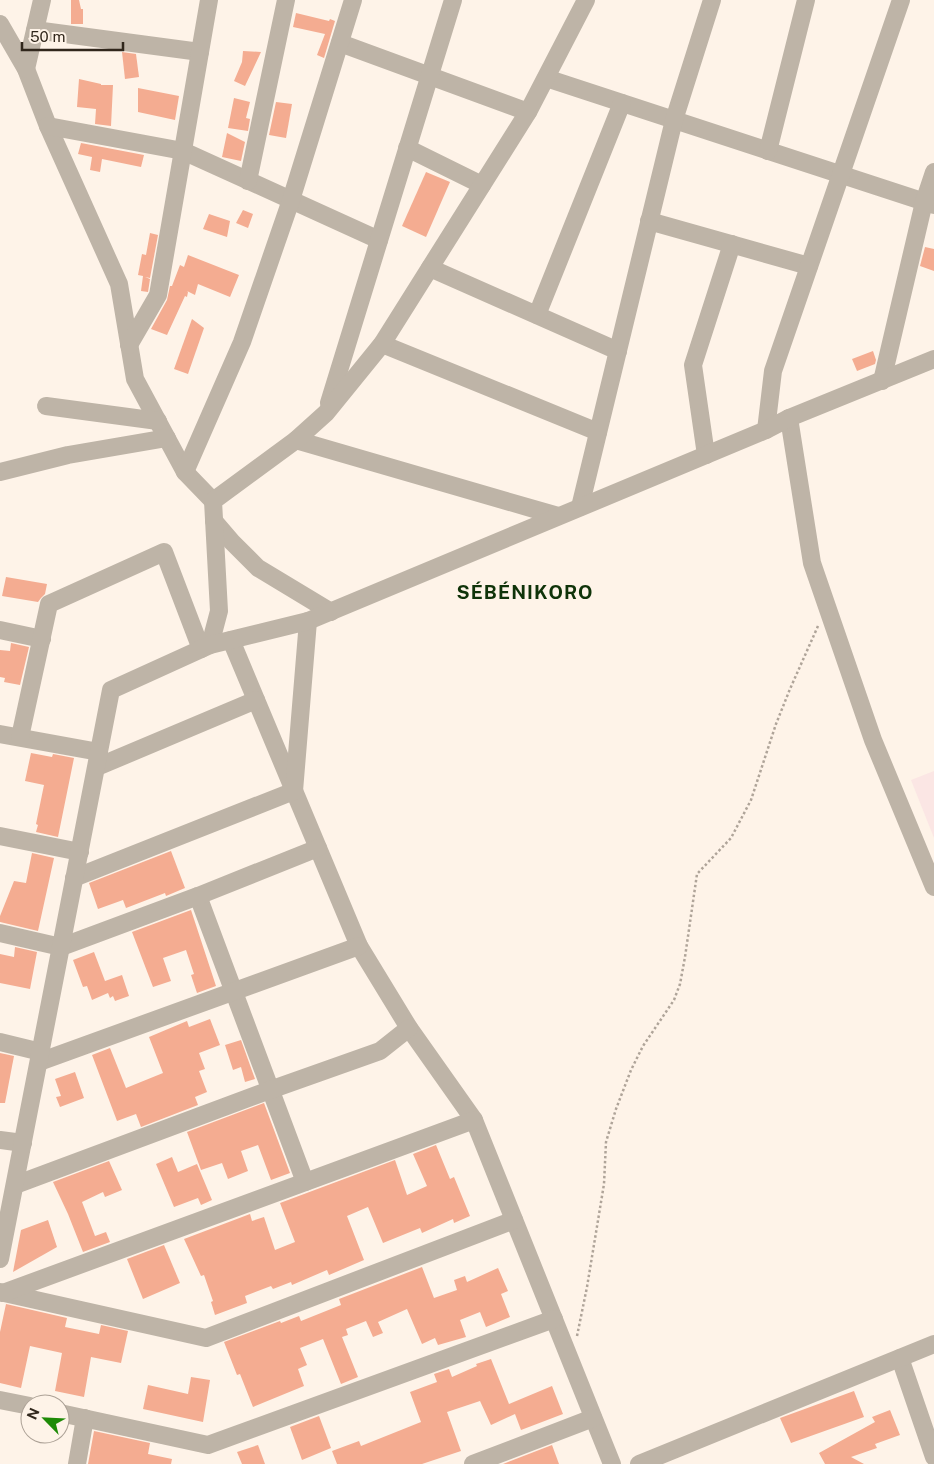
<svg xmlns="http://www.w3.org/2000/svg" width="934" height="1464" font-family="'Public Sans',sans-serif">
  <style>
    .medical { fill: #fbe6e4 }
    .building { fill: #f4ac91 }
    .lines { fill: none; stroke-linecap: round; stroke-linejoin: round }
    .path { stroke: #afa499; stroke-width: 2.5; stroke-dasharray: 2.5 2.5; stroke-linecap: butt }
    .minor { stroke: #beb4a7; stroke-width: 18 }
    .labels { text-anchor: middle; stroke-width: 4.5; stroke-linejoin: round; paint-order: stroke }
    .district-label { font-size: 19px; font-weight: bold; letter-spacing: 1px; fill: #0f3309; stroke: #fef3e8 }
  </style>
  <rect width="100%" height="100%" fill="#fef3e8"/>
  <path class="medical" d="M934,771V838L911,780Z"/>
  <g class="building">
    <path d="M71,0H79L81,9H83V24H71Z"/>
    <path d="M296,13L329,21L330,19L335,21L324,58L317,55L325,34L293,27Z"/>
    <path d="M243,51L261,52L245,86L234,81L242,62Z"/>
    <path d="M122,52L136,54L139,77L125,79Z"/>
    <path d="M79,79L101,84V85H113L111,126L95,124L96,109L77,107Z"/>
    <path d="M138,88L179,96L175,120L138,112Z"/>
    <path d="M234,98L250,102L246,118L250,119L248,131L228,128Z"/>
    <path d="M276,102L292,104L286,138L269,135Z"/>
    <path d="M227,133L245,142L241,161L222,157Z"/>
    <path d="M81,143L144,155L141,167L102,159L100,172L90,170L92,157L78,154Z"/>
    <path d="M426,172L450,182L426,237L402,226Z"/>
    <path d="M243,210L253,214L248,228L236,223Z"/>
    <path d="M209,214L230,221L227,237L203,229Z"/>
    <path d="M150,233L158,235L150,278L145,277L150,279L148,292L141,291L143,276L138,275L142,254L146,255Z"/>
    <path d="M925,247L934,249V271L920,266Z"/>
    <path d="M188,255L239,275L230,297L198,284L195,295L187,291L188,292L187,297L185,296L167,335L151,329L167,300L170,286H172L180,265L184,267Z"/>
    <path d="M192,319L204,328L188,374L174,369Z"/>
    <path d="M873,351L876,360L875,364L857,371L852,359Z"/>
    <path d="M6,577L47,584L45,594L41,598L38,602L2,596Z"/>
    <path d="M11,643L29,647L20,685L4,682L5,678L0,677V650L10,651Z"/>
    <path d="M31,753L52,757L53,754L74,758L58,837L36,832L38,825L36,824L44,785L25,781Z"/>
    <path d="M171,851L185,888L166,896L165,893L126,908L123,900L98,909L89,883Z"/>
    <path d="M32,853L54,858L38,931L0,922V916L14,881L26,883Z"/>
    <path d="M191,910L216,986L197,993L191,975L194,974L186,950L163,958L171,981L153,987L132,932Z"/>
    <path d="M15,947L37,952L30,989L0,983V954L14,957Z"/>
    <path d="M94,952L105,981L122,975L129,996L115,1001L113,996L110,998L108,993L92,1000L87,986L83,987L73,960Z"/>
    <path d="M210,1019L220,1045L199,1053L205,1069L199,1071L207,1092L195,1097L198,1105L141,1127L136,1114L117,1121L92,1055L110,1048L126,1088L163,1073L149,1037L187,1021L189,1027Z"/>
    <path d="M241,1040L255,1079L245,1082L241,1067L233,1070L225,1045Z"/>
    <path d="M0,1053L14,1056L5,1103H0Z"/>
    <path d="M75,1072L84,1098L60,1107L56,1097L61,1096L55,1079Z"/>
    <path d="M264,1103L290,1173L271,1180L258,1145L241,1151L248,1171L228,1179L222,1163L201,1170L187,1132Z"/>
    <path d="M436,1145L450,1179L454,1177L470,1216L454,1223L453,1219L422,1233L420,1228L383,1243L368,1207L347,1216L364,1260L329,1275L327,1270L292,1285L291,1282L273,1289L271,1286L245,1296L247,1303L215,1315L211,1302L213,1301L204,1275L201,1276L184,1239L250,1214L252,1221L264,1217L275,1250L295,1242L280,1203L395,1160L407,1195L427,1186L413,1154Z"/>
    <path d="M172,1157L178,1172L197,1164L212,1200L201,1205L198,1198L174,1207L156,1164Z"/>
    <path d="M109,1161L122,1190L105,1197L103,1192L82,1202L95,1236L106,1232L110,1242L83,1252L68,1214L53,1182Z"/>
    <path d="M48,1220L57,1247L13,1272L21,1230Z"/>
    <path d="M164,1245L180,1283L143,1299L127,1259Z"/>
    <path d="M422,1267L434,1298L457,1290L454,1280L465,1276L467,1282L498,1268L508,1291L501,1294L510,1317L486,1327L480,1312L460,1320L466,1337L438,1345L435,1338L422,1344L407,1309L378,1322L383,1333L373,1337L366,1321L346,1329L348,1335L342,1337L358,1377L341,1384L323,1339L300,1348L307,1365L298,1369L304,1386L253,1407L240,1374L237,1375L224,1342L280,1321L281,1323L299,1316L301,1321L341,1305L339,1299Z"/>
    <path d="M6,1304L67,1318L65,1327L99,1334L101,1325L128,1331L121,1363L91,1357L84,1397L55,1391L62,1353L30,1346L21,1388L0,1383V1332Z"/>
    <path d="M491,1359L509,1404L552,1386L563,1414L521,1430L515,1414L491,1425L480,1401L447,1412L461,1451L422,1464H337L332,1451L359,1441L361,1446L421,1422L410,1392L437,1382L434,1374L449,1369L452,1377L477,1366L476,1364Z"/>
    <path d="M191,1377L210,1380L203,1422L143,1409L148,1385L188,1394Z"/>
    <path d="M854,1391L864,1417L791,1443L780,1418Z"/>
    <path d="M890,1410L900,1435L875,1444L877,1448L851,1457L864,1464H825L819,1453L875,1422L872,1417Z"/>
    <path d="M319,1416L331,1448L302,1460L290,1427Z"/>
    <path d="M94,1431L150,1443L148,1454L172,1459L171,1464H88Z"/>
    <path d="M258,1445L265,1464H242L237,1452Z"/>
    <path d="M552,1445L559,1464H503Z"/>
  </g>
  <g class="lines">
    <path class="path" d="M577,1336L587,1287L604,1184L606,1142L616,1109L631,1070L643,1046L674,1000L680,984L685,957L697,874L731,838L751,800L776,724L790,689L818,626"/>
    <g class="minor">
      <path d="M0,24L26,69L48,126L119,284L135,379L185,472L213,501"/>
      <path d="M35,30L200,52"/>
      <path d="M340,43L528,112"/>
      <path d="M26,69L42,0"/>
      <path d="M546,78L934,205"/>
      <path d="M48,126L183,151L379,240"/>
      <path d="M407,148L482,185"/>
      <path d="M768,151L806,0"/>
      <path d="M248,181L286,0"/>
      <path d="M649,221L809,266"/>
      <path d="M430,268L618,351"/>
      <path d="M537,315L622,103"/>
      <path d="M382,344L598,432"/>
      <path d="M129,345L158,295L209,0"/>
      <path d="M882,381L924,202L934,172"/>
      <path d="M329,403L453,0"/>
      <path d="M46,406L158,421"/>
      <path d="M789,418L812,563L873,740L934,887"/>
      <path d="M766,430L773,371L901,0"/>
      <path d="M296,440L558,516"/>
      <path d="M706,455L693,365L732,244"/>
      <path d="M0,472L68,455L167,438"/>
      <path d="M185,472L242,342L291,200L353,0"/>
      <path d="M580,507L674,120L712,0"/>
      <path d="M214,521L232,542L258,568L331,612"/>
      <path d="M0,630L42,639"/>
      <path d="M231,640L359,946L409,1028L474,1120L612,1464"/>
      <path d="M210,645L219,611L213,501L296,440L326,413L382,344L528,112L586,0"/>
      <path d="M0,734L99,752"/>
      <path d="M20,737L49,604L164,552L201,649"/>
      <path d="M97,767L256,700"/>
      <path d="M0,836L80,852"/>
      <path d="M74,878L294,791L308,621"/>
      <path d="M198,896L305,1182"/>
      <path d="M0,933L61,947L198,896L318,848"/>
      <path d="M0,1042L41,1052"/>
      <path d="M39,1062L359,946"/>
      <path d="M0,1140L23,1143"/>
      <path d="M15,1185L270,1090L380,1051L409,1028"/>
      <path d="M0,1259L111,690L210,645L308,621L766,430L789,418L934,359"/>
      <path d="M0,1292L206,1338L514,1220"/>
      <path d="M3,1293L474,1120"/>
      <path d="M900,1358L934,1457"/>
      <path d="M0,1400L30,1406"/>
      <path d="M60,1413L208,1445L554,1319"/>
      <path d="M77,1464L85,1418"/>
      <path d="M473,1464L593,1418"/>
      <path d="M639,1464L934,1344"/>
    </g>
  </g>
  <g class="labels">
    <g class="district-label">
      <text x="525" y="599">SÉBÉNIKORO</text>
    </g>
  </g>
  <g transform="translate(45 1419) rotate(294)"><circle r="24" fill="#fef3e8" stroke="#aca196"/>
  <path d="M0-4L9 19L0 12L-9 19Z" fill="#1e8a06"/>
  <text y="-8" font-size="14" font-weight="bold" text-anchor="middle" fill="#31271c">N</text>
  </g>
  <path d="M22 42v8h101v-8" fill="none" stroke="#31271c" stroke-width="2.5"/>
  <text x="30" y="42" font-size="15" fill="#31271c" stroke="#fef3e8" stroke-width="4" paint-order="stroke">50 m</text>
</svg>
